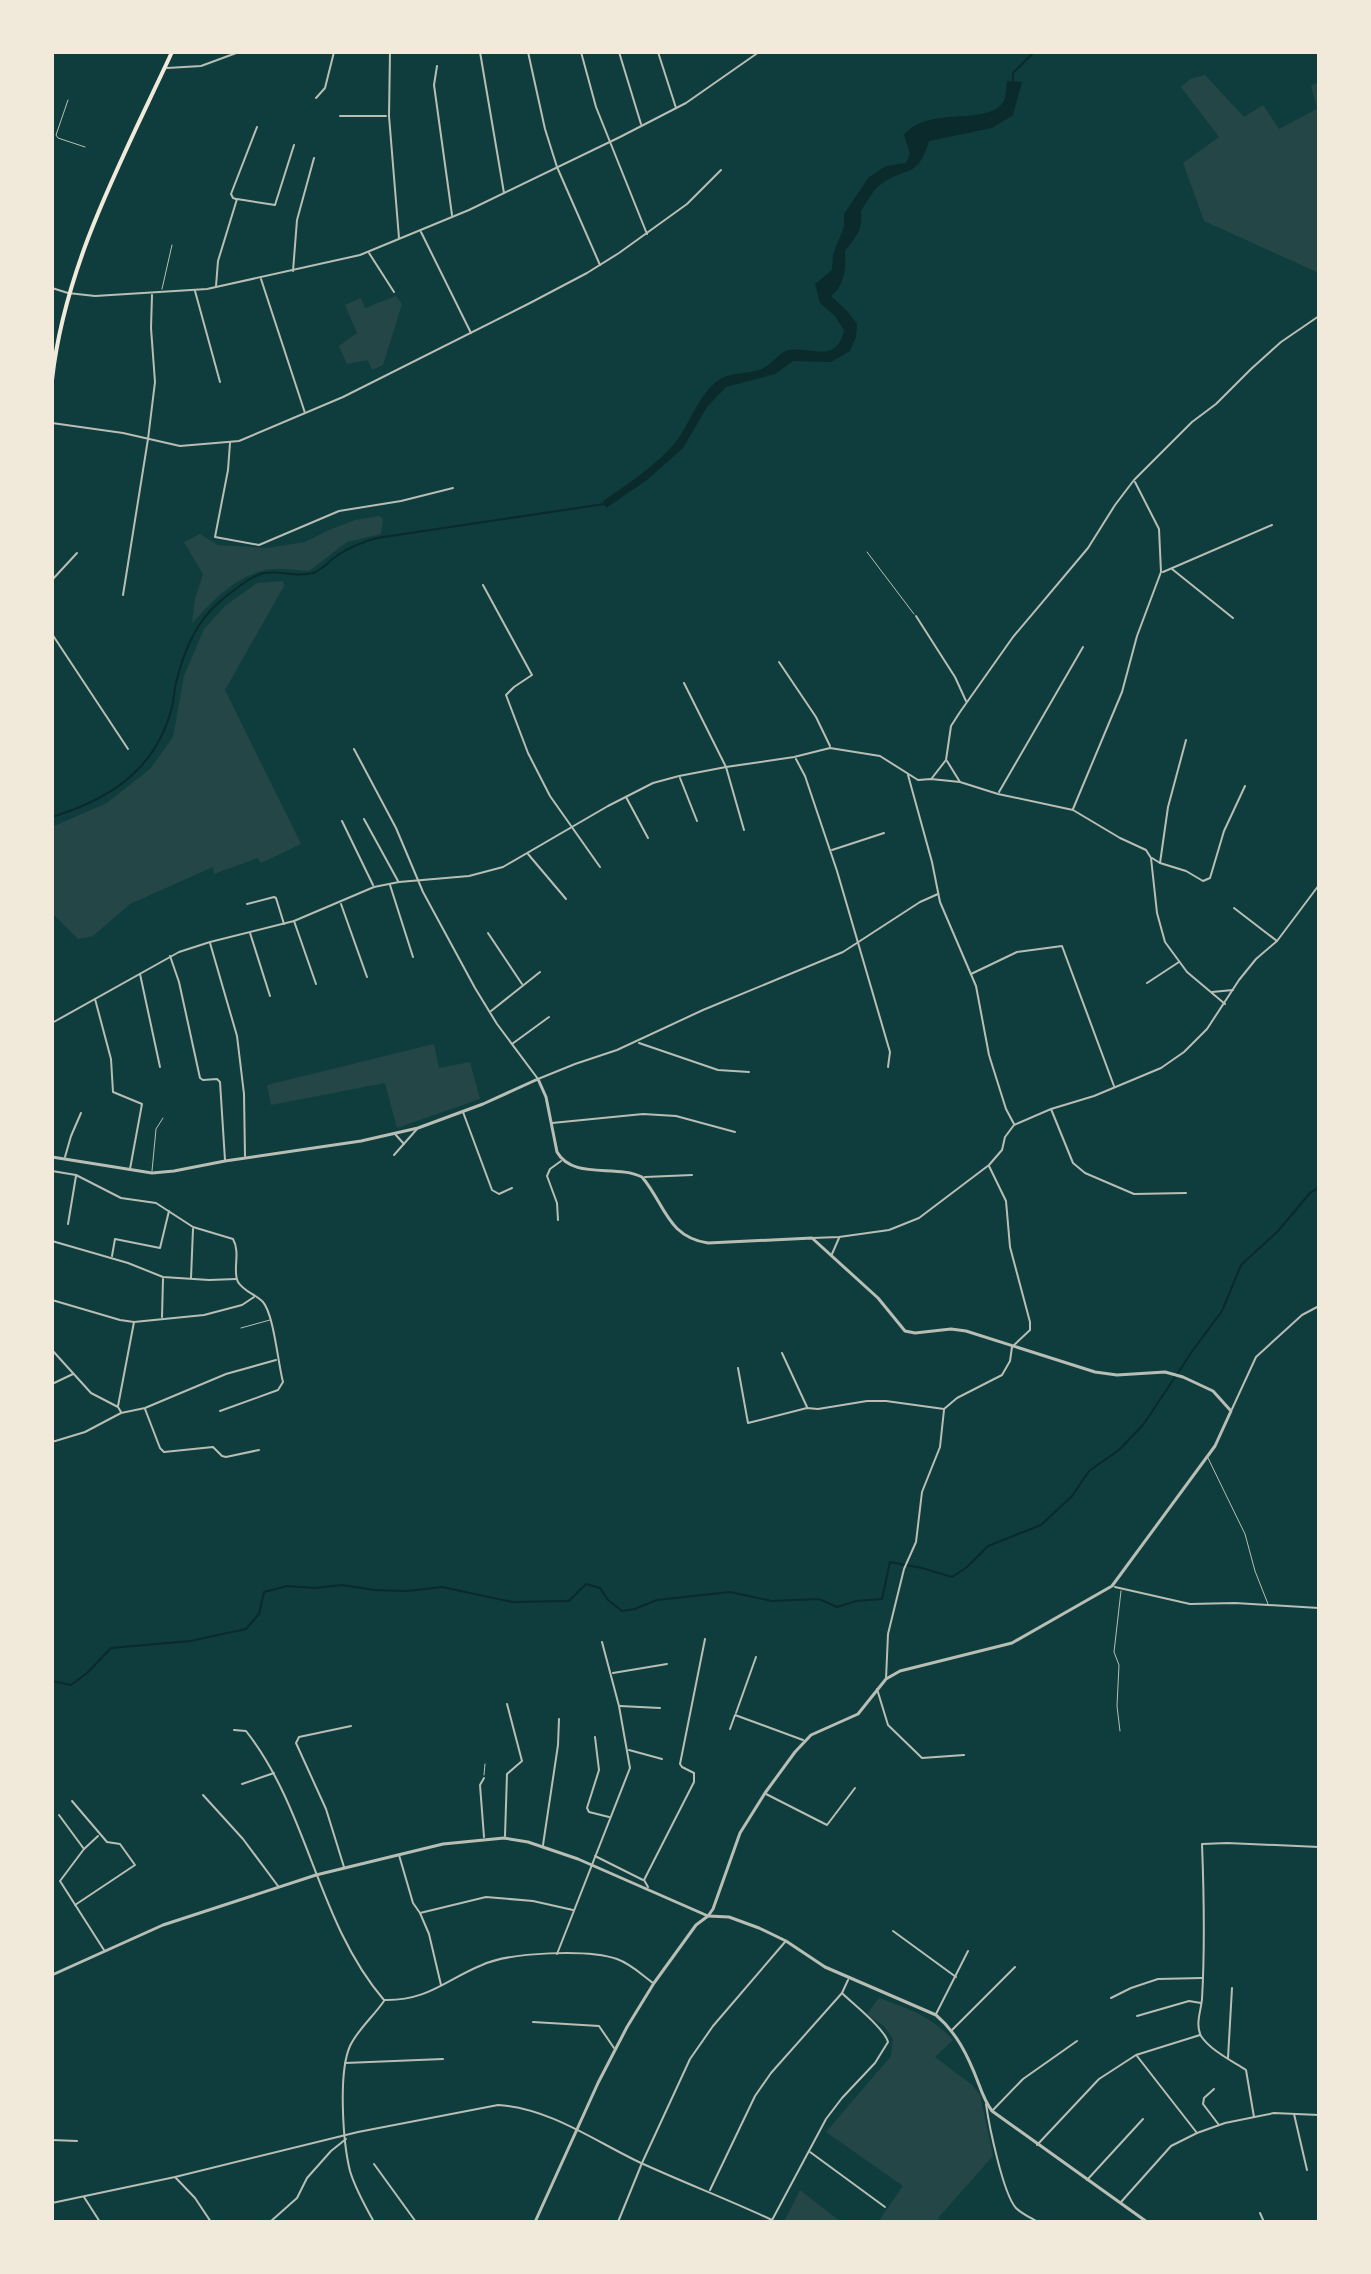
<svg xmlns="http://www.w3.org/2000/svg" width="1371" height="2274" font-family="'Roboto Condensed',sans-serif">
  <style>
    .green { fill: #244646 }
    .water { fill: #0a2a2b }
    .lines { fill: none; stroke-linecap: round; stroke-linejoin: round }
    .stream { stroke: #0a2a2b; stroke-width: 2 }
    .service { stroke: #b8beb3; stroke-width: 1 }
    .minor { stroke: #b8beb3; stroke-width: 2 }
    .tertiary { stroke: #b8beb3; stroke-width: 3 }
    .primary { stroke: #f1e9da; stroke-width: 4 }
  </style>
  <rect width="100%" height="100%" fill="#0f3d3e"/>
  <g class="green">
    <path d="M1205,75L1244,117L1263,105L1279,129L1317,109L1311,86L1319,82V273L1204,221L1183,163L1219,137L1181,87L1190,79Z"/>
    <path d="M396,296L402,304L383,365L372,370L368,360L347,364L339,346L357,333L345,305L361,298L365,308Z"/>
    <path d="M379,516L383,519L381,534L347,542L309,571C292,570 274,566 258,572C230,581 211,603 192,623L195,599L203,574L184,542L200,534L218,545L267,548L305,542L329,530L355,520Z"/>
    <path d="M283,581L284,586L225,690L301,844L261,863L258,858L214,874L213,867L130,904L93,936L78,939L52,913V827L107,803L150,769L173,737L184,676L204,629L225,606L257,583Z"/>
    <path d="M434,1044L439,1068L470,1062L480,1099L397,1128L385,1083L271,1105L267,1085Z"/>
    <path d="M879,1998C909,2009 931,2016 953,2040L935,2057L972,2085L980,2095L993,2156L938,2218L941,2222H878L903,2186L826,2132L891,2056L893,2039L884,2026L867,2014Z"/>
    <path d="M800,2190L841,2222H784Z"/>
  </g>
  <path class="water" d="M1007,81L1022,82L1013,115L992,128L929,141C917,180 907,165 880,185C872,191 867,202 861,211C863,230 856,237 845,251C846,268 845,285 831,296L848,312L857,324L856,337L850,351L831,362L793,361L775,374L726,387L707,407L683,448L647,480L606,508L603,501C628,484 655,466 675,443C690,425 699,391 722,378C734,372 751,374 764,368C773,363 779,352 789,350C813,347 837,364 844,330L835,316L820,303L815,284L832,270L833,254L844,227V214L869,177L886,166L906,163L910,153L904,135C927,105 989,127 1004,101C1006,96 1006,87 1007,81Z"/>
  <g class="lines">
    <g class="stream">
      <path d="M1013,81V73L1034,52"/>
      <path d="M52,817C110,799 156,770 172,707C174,699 174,691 176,683C182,658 192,631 210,611C220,600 250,576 264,573C280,570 297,578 313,573C322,570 330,560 338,555C351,546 362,542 377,538L604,504"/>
      <path d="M52,1681L71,1685L87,1673L111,1648L190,1641L246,1629L259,1614L264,1592L287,1586L315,1588L342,1585L374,1590L408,1591L442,1587L512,1602L569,1601L586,1584L600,1588L608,1600L622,1611L635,1609L657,1600L730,1592L772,1601L819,1599L837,1607L856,1601L882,1599L890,1562L922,1568L952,1577L967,1567L988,1546L1041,1525L1072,1496L1089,1471L1119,1450L1143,1425L1193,1350L1222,1311L1241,1265L1278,1231L1310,1193L1319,1187"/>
    </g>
    <g class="service">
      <path d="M68,100L56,135L58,138L85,147"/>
      <path d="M162,289L172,245"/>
      <path d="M867,552L914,614"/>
      <path d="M152,1171L156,1129L163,1118"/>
      <path d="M241,1328L270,1320"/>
      <path d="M1208,1458L1245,1534L1255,1571L1268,1604"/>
      <path d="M1120,1731L1117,1706L1119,1665L1114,1652L1121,1591"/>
      <path d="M484,1775L485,1764"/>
    </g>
    <g class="minor">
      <path d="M390,52L389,116L399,238"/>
      <path d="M480,52L504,193"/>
      <path d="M528,52L545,129L557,167L600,265"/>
      <path d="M581,52L596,107L647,234"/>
      <path d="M619,52L641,124"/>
      <path d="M658,52L676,108"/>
      <path d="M437,66L434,85L452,215"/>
      <path d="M167,68L201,66L239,52"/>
      <path d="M316,98L325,88L334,52"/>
      <path d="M340,116H386"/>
      <path d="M236,199L233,198L231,194L257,127"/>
      <path d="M421,232L471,333"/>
      <path d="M369,253L394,292"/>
      <path d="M293,271L297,220L314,158"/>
      <path d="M261,279L305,413"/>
      <path d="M216,286L218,261L237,199L275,205L294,145"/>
      <path d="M52,288L68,293L95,296L207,289L360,255L469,210L620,137L686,103L759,52"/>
      <path d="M195,291L220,382"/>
      <path d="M52,423L123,433L180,446L239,441L343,397L530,303L587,273L619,253L687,204L721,170"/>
      <path d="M230,443L228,470L215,537L259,545L339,511L401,501L453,488"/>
      <path d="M1172,569L1233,618"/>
      <path d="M1163,572L1272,525"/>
      <path d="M52,580L77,553"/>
      <path d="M483,585L532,675L514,687L506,695L528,753L550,796L600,867"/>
      <path d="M123,595L148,439L155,382L151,328L152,295"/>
      <path d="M916,616L955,677L966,701"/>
      <path d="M52,634L128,749"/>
      <path d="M779,662L816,717L830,746"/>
      <path d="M684,683L726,767L744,830"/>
      <path d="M354,749L396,828L423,892L475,988L497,1024L538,1079L575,1064L617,1050L703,1010L843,952L920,902L938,894"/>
      <path d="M796,759L805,776L837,871L890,1052L888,1067"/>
      <path d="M947,761L960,782"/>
      <path d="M908,775L932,862L940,902L976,986L989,1055L1006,1109L1014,1124"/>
      <path d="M680,778L697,821"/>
      <path d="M932,778L946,760L951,726L960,712L1013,637L1088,548L1115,505L1134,480L1192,422L1216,404L1251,369L1281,342L1319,316"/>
      <path d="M999,792L1083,647"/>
      <path d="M626,797L648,838"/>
      <path d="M1073,809L1122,692L1137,636L1161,572L1159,529L1135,482"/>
      <path d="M364,819L398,881"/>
      <path d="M342,821L373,885"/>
      <path d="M832,850L884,833"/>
      <path d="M528,854L566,899"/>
      <path d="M1152,858L1160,863L1168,807L1186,740"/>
      <path d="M1160,863L1186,871L1203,881L1210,878L1224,831L1245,786"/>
      <path d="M390,885L413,957"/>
      <path d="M247,904L274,897L276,898L284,924"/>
      <path d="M341,904L367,977"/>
      <path d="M1234,908L1277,941"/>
      <path d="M294,921L316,984"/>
      <path d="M250,933L270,996"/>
      <path d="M488,933L522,984"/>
      <path d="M210,943L237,1036L244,1094L245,1156"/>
      <path d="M170,956L179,982L200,1078L203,1080L217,1079L220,1082L225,1160"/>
      <path d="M140,974L160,1067"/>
      <path d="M971,974L1017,952L1062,946L1114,1086"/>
      <path d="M1147,983L1179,962"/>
      <path d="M1212,992L1233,990"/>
      <path d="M95,999L111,1059L113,1092L142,1104L130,1169"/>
      <path d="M491,1011L540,972"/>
      <path d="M52,1023L179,952L210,942L294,921L374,887L399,882L469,876L503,867L608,806L653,783L679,776L726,767L794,757L830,748L880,756L918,780L931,779L960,782L998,794L1073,810L1120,838L1146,850L1151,858L1157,913L1165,942L1187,972L1225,1004"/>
      <path d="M639,1043L718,1070L749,1072"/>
      <path d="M512,1044L549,1017"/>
      <path d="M1051,1109L1073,1163L1085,1173L1134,1194L1186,1193"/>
      <path d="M463,1112L492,1190L499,1194L512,1188"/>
      <path d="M552,1123L643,1114L676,1116L735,1132"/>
      <path d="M395,1134L404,1144"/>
      <path d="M394,1155L417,1129"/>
      <path d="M65,1157L71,1136L81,1113"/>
      <path d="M52,1171L76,1175L121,1198L156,1203L193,1227L233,1239C241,1253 232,1271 238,1282C244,1292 256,1294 263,1302C274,1315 278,1364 283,1382L278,1390L220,1411"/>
      <path d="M645,1177L692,1175"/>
      <path d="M558,1220L557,1203L547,1176L550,1169L561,1161"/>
      <path d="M68,1224L76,1176"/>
      <path d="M812,1238L839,1237L889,1230L919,1218L989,1165L1002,1150L1005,1137L1014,1125L1051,1109L1094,1096L1161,1068L1184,1052L1207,1029L1239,980L1256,959L1277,941L1319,885"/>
      <path d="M52,1241L128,1263L163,1277L209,1280L236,1279"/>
      <path d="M832,1254L839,1238"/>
      <path d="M112,1256L115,1239L160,1248L169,1211"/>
      <path d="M191,1278L193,1229"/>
      <path d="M52,1300L120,1320L134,1322L204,1315L242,1305L254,1297"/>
      <path d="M162,1317L163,1279"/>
      <path d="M52,1350L91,1393L118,1407L121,1412"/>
      <path d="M782,1353L807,1407"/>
      <path d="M738,1368L748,1423L807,1408L818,1409L867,1401H886L944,1409L957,1398L1002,1375L1010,1361L1012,1347L1030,1330V1322L1010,1247L1006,1201L989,1166"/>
      <path d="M52,1384L73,1374"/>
      <path d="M118,1406L134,1322"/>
      <path d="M145,1409L160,1448L164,1452L213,1447L222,1456L226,1457L259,1450"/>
      <path d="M1232,1409L1256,1357L1302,1315L1319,1306"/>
      <path d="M52,1442L85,1432L121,1413L145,1408L226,1374L276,1360"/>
      <path d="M1115,1587L1190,1604L1235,1603L1319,1608"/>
      <path d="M613,1673L667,1664"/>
      <path d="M886,1679L888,1634L904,1569L916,1542L922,1492L940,1447L944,1410"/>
      <path d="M877,1689L888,1725L922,1758L964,1755"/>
      <path d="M620,1706L660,1708"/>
      <path d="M736,1713L756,1657"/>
      <path d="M730,1729L735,1715L803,1740"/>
      <path d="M234,1730L246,1731C309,1811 317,1922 384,2000C428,2001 445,1980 482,1965C510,1952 588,1949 617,1959C631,1964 641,1974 653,1983"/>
      <path d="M595,1737L599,1770L587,1808L589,1812L609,1817"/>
      <path d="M629,1750L662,1759"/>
      <path d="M484,1778L480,1785L484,1837"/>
      <path d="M242,1784L274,1773"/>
      <path d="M766,1794L827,1825L855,1788"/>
      <path d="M203,1795L243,1839L278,1886"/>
      <path d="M72,1801L107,1842L120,1844L135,1865L75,1905"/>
      <path d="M59,1815L84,1849L98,1836"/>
      <path d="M505,1836L507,1774L522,1761L507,1704"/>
      <path d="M543,1845L558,1745L559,1719"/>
      <path d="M84,1849L60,1881L104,1950"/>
      <path d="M399,1855L413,1903L420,1913L429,1934L441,1985"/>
      <path d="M595,1856L643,1880"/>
      <path d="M344,1867L326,1809L296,1743L299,1737L351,1726"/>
      <path d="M648,1887L644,1880L694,1782V1773L682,1767L680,1764L705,1639"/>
      <path d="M420,1913L486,1897L533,1901L573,1910"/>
      <path d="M893,1931L956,1977"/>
      <path d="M557,1954L630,1768L619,1706L602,1642"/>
      <path d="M1111,1998L1131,1988L1158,1979L1202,1978"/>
      <path d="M936,2014L968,1951"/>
      <path d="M1137,2016L1189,2001L1201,2003"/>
      <path d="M533,2022L599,2026L614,2048"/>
      <path d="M952,2030L1015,1967"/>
      <path d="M1137,2056L1197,2133"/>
      <path d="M1228,2058L1232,1988"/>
      <path d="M345,2063L443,2059"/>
      <path d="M1214,2089L1204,2098L1203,2104L1219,2125"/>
      <path d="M986,2104C989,2125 1003,2194 1016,2208C1022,2214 1031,2218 1038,2222"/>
      <path d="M992,2111L1023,2079L1077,2041"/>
      <path d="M1294,2114L1307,2170"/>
      <path d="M1254,2117L1246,2070C1232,2061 1210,2050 1201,2036C1195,2024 1201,2011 1202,1999C1205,1948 1204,1895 1202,1844L1227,1843L1319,1847"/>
      <path d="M52,2140L77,2141"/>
      <path d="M1037,2145L1099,2079L1136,2055L1200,2035"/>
      <path d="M810,2152L885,2207"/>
      <path d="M374,2164L416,2222"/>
      <path d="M175,2177L195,2198L211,2222"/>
      <path d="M1087,2180L1143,2119"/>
      <path d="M710,2190L755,2096L771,2073L842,1993L848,1980"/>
      <path d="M84,2197L100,2222"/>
      <path d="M1121,2202L1171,2146L1197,2133L1225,2123L1274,2113L1319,2115"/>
      <path d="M52,2203L175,2177L358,2132L498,2105C550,2108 596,2142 641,2163C685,2183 729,2200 772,2220"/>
      <path d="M1260,2213L1264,2222"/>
      <path d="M270,2222L297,2198L307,2178L331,2151L346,2139"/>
      <path d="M374,2222C365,2206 355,2188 350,2171C343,2143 338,2073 350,2046C358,2029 373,2017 384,2001"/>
      <path d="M618,2222L642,2163L690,2059L713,2026L785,1942"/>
      <path d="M771,2222L826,2119L842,2098L875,2063L888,2042C884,2028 854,2005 842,1993"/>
    </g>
    <g class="tertiary">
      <path d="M52,1157L152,1173L174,1171L225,1161L361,1141L418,1128L483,1104L538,1079L546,1097L557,1152C573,1180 616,1164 642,1177C665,1204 667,1237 708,1243L812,1238L878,1298L905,1331L915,1333L951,1329L966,1331L1095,1372L1117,1375L1165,1372L1183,1377L1213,1391L1231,1411L1215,1446L1112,1586L1012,1643L900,1671L886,1679L858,1714L811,1735L795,1752L765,1793L740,1833L713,1909L708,1916L696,1925L654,1983L627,2027L598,2083L535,2222"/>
      <path d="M52,1975L163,1925L316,1875L443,1844L504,1838L528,1842L578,1859L708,1916L729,1917L759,1928L786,1941L825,1967L936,2015C957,2033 968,2056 978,2082C982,2093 985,2102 992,2111L1147,2222"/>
    </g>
    <path class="primary" d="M52,380C65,263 123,158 172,52"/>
  </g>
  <rect width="1371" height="2274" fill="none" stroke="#f1e9da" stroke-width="108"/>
</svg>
